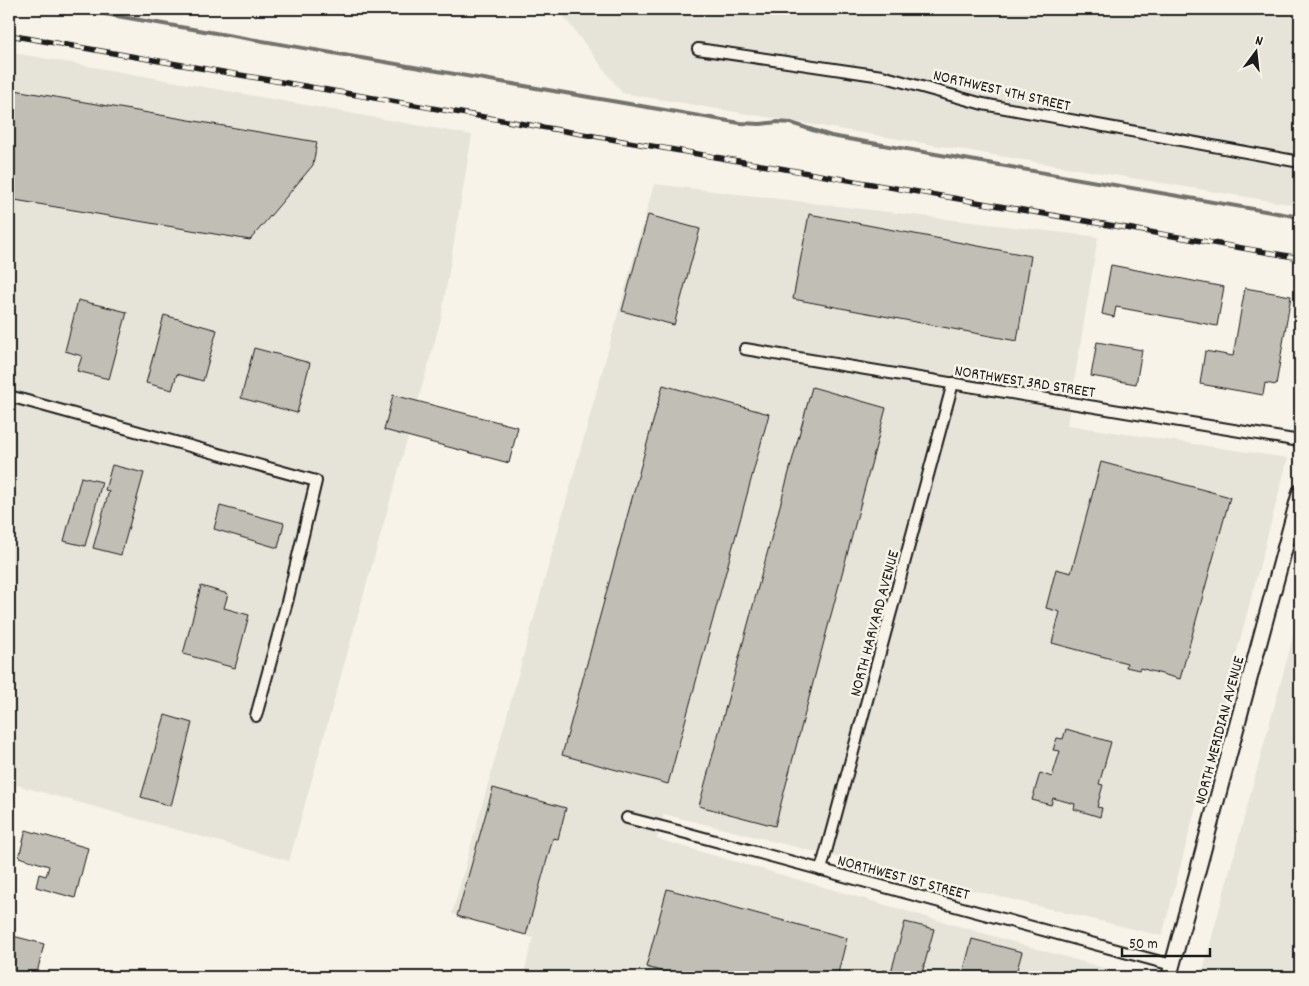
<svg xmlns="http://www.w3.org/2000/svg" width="1309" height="986" font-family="Dekko,sans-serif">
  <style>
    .built { fill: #e6e3d9 }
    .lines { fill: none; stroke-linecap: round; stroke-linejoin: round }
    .stream { stroke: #72716c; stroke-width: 4 }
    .building { fill: #c0beb5; stroke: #1c1c1c }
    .minor-casing { stroke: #1c1c1c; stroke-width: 14 }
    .secondary-casing { stroke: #1c1c1c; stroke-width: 18 }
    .minor { stroke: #f7f3e8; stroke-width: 10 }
    .secondary { stroke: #f7f3e8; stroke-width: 14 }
    .rail-casing { stroke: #1c1c1c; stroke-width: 5.5 }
    .rail { stroke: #f7f3e8; stroke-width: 4; stroke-dasharray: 11; stroke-linecap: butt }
    .labels { text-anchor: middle; stroke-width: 5; stroke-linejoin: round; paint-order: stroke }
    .street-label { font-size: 16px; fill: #1c1c1c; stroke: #f7f3e8 }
  </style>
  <rect width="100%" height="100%" fill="#f7f3e8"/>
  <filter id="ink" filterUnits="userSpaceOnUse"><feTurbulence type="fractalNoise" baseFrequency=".02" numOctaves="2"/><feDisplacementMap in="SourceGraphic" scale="10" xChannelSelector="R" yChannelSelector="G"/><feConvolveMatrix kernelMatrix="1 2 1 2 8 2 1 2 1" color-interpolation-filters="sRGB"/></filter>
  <g filter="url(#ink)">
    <g class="built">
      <path d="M558,9H1300V206L622,93Z"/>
      <path d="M9,52L472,135L441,319L289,861L9,783Z"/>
      <path d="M654,184L1098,237L1067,425L1288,458L1162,936L848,860L664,814L657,839L1135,977H523L533,938L452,914Z"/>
      <path d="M1300,611V977H1201Z"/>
    </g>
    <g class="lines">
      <path class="stream" d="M76,9L740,123L760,124L778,122L791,123L831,136L1300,217"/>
    </g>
    <g class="building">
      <path d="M9,89L317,142L313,165L250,240L9,199Z"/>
      <path d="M809,214L1031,256L1017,341L793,299Z"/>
      <path d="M648,215L700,229L674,325L622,311Z"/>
      <path d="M1111,265L1224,287L1217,326L1116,307L1114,317L1102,314Z"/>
      <path d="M1245,288L1291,296L1276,385L1265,383L1263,395L1200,384L1205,351L1233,356Z"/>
      <path d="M78,300L127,312L109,379L77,371L82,356L65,351Z"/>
      <path d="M164,315L217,330L203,381L177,374L172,390L146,383Z"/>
      <path d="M1097,342L1142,350L1136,384L1091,376Z"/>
      <path d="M254,348L310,363L297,413L241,398Z"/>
      <path d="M663,385L769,414L668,784L562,755Z"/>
      <path d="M812,387L886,408L775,826L699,806Z"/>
      <path d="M393,395L518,427L509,463L384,430Z"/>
      <path d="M1101,462L1230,497L1180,679L1140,668L1139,670L1126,667L1127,663L1052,643L1060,612L1046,608L1056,569L1071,573Z"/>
      <path d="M112,465L144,473L121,555L93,548L109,491L105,490Z"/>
      <path d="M81,477L102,482L85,546L64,541Z"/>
      <path d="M220,506L284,523L278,548L214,529Z"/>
      <path d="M201,586L228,594L224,608L249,615L235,668L183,654Z"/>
      <path d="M165,715L192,723L171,806L141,797Z"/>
      <path d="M1066,729L1111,742L1099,784L1103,785L1097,807L1102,808L1100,817L1074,809L1075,804L1053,798L1051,805L1032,800L1040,773L1052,777L1060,751L1053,750L1057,738L1063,739Z"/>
      <path d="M493,788L566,808L558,839L553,838L526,935L457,916Z"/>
      <path d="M26,830L88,848L75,898L36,887L39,874L46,876L49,866L19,857Z"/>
      <path d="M667,889L847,938L837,977H682L646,967Z"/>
      <path d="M905,922L934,929L921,977H882L884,970L891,972Z"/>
      <path d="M9,935L44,944L36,977H9Z"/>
      <path d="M972,939L1022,952L1015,977H962Z"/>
    </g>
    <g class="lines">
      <g class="minor-casing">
        <g id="minor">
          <path d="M698,49L882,76L983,104L1300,162"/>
          <path d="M745,349L1300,441"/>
          <path d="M9,396L316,481L287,602L256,716"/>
          <path d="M627,818L686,833L1172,965"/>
          <path d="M821,870L953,383"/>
        </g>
      </g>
      <g class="secondary-casing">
        <path id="secondary" d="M1169,977L1300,492"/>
      </g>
      <use href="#minor" class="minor"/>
      <use href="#secondary" class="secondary"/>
      <g class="rail-casing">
        <path id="rail" d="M9,35L1300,258"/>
      </g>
      <use href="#rail" class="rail"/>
    </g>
  </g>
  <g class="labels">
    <g class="street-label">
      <text transform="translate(1002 89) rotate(13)" y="6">NORTHWEST 4TH STREET</text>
      <text transform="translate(1025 380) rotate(9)" y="6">NORTHWEST 3RD STREET</text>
      <text transform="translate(873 623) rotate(-75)" y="6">NORTH HARVARD AVENUE</text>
      <text transform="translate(1218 730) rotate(-75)" y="6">NORTH MERIDIAN AVENUE</text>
      <text transform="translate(904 876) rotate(15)" y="6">NORTHWEST 1ST STREET</text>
    </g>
  </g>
  <rect width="1309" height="986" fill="none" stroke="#f7f3e8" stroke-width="30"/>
  <rect x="15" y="15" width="1279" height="956" fill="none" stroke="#1c1c1c" stroke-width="2" filter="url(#ink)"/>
  <g transform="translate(1256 52) rotate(15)" stroke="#f7f3e8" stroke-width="4" paint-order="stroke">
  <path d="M0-4L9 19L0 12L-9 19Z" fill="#1c1c1c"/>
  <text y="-8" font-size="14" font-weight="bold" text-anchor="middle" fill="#1c1c1c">N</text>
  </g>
  <path d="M1122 948v8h88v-8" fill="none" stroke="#1c1c1c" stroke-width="2.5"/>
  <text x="1129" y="948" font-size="15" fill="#1c1c1c" stroke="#f7f3e8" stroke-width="4" paint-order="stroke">50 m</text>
</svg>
